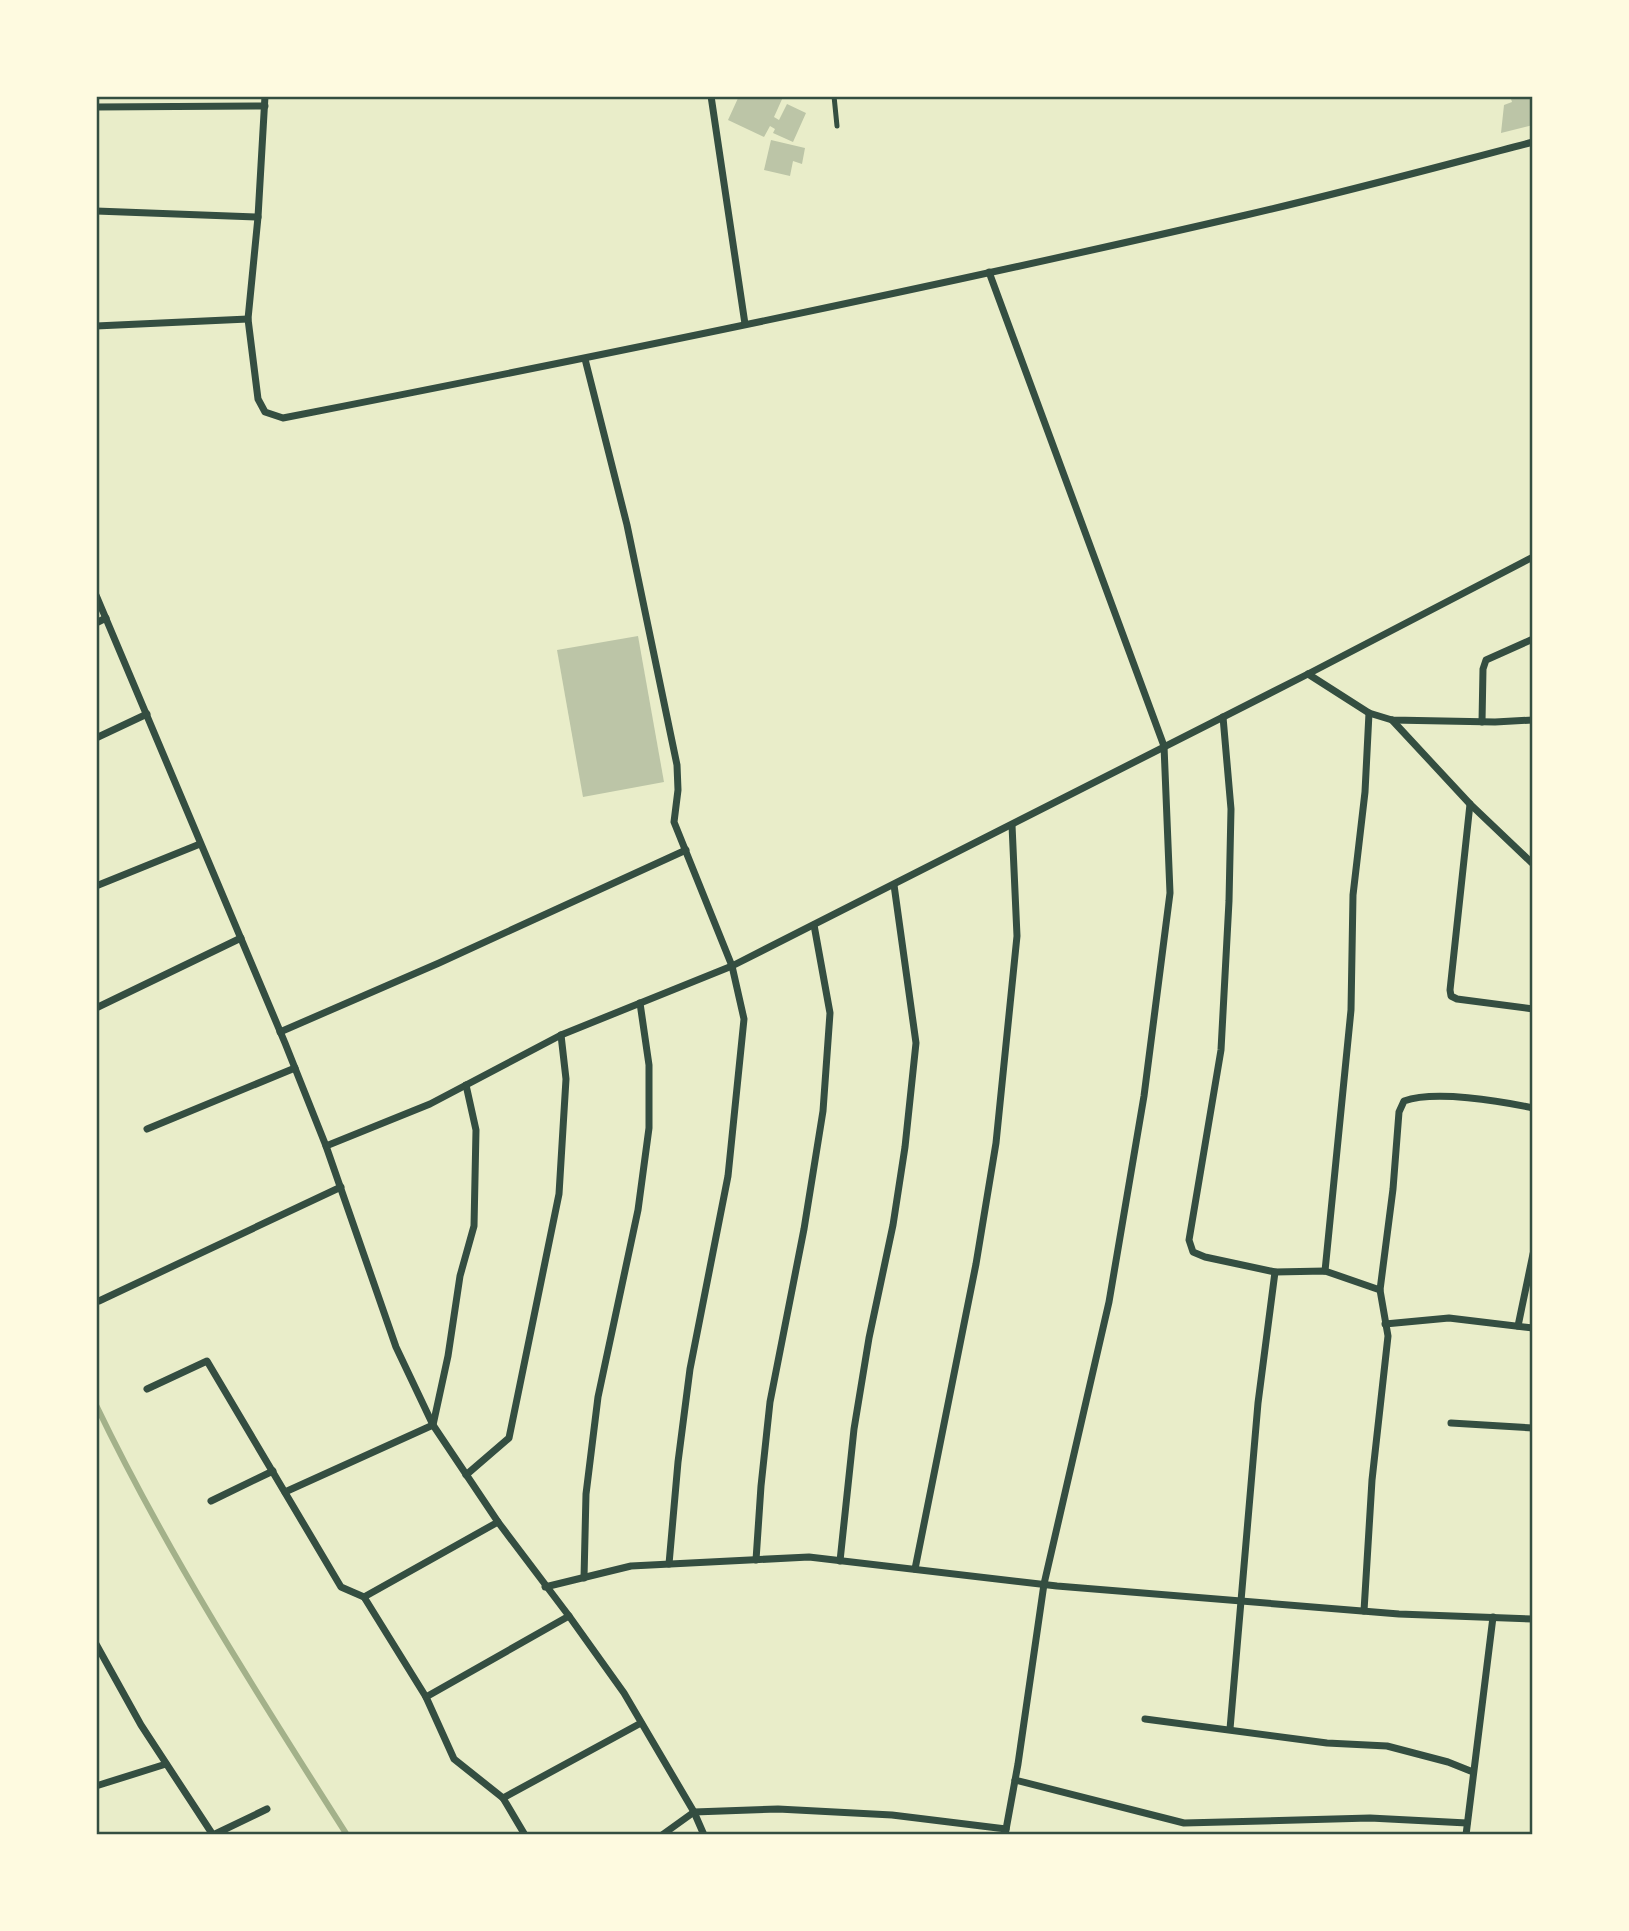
<svg xmlns="http://www.w3.org/2000/svg" width="1629" height="1931" font-family="'Libre Baskerville',serif">
  <style>
    .lines { fill: none; stroke-linecap: round; stroke-linejoin: round }
    .stream { stroke: #a3b18a; stroke-width: 6 }
    .building { fill: #bcc5a7 }
    .service { stroke: #344e41; stroke-width: 5 }
    .minor { stroke: #344e41; stroke-width: 7 }
    .neatline { fill: none; stroke: #344e41; stroke-width: 2.5 }
  </style>
  <rect width="100%" height="100%" fill="#e9edc9"/>
  <g class="lines">
    <path class="stream" d="M96,1405C168,1555 258,1695 347,1835"/>
  </g>
  <g class="building">
    <path d="M739,96L783,97L774,117L779,120L787,104L806,113L793,142L773,133L775,129L770,126L764,137L728,120Z"/>
    <path d="M1510,96H1533V125L1501,133L1504,105L1512,102Z"/>
    <path d="M771,140L805,148L802,164L793,161L790,176L764,170Z"/>
    <path d="M638,636L664,782L583,797L557,650Z"/>
  </g>
  <g class="lines">
    <path class="service" d="M834,96L837,126"/>
    <g class="minor">
      <path d="M265,96L258,217L248,319L258,399L265,412L283,418C605,355 927,289 1246,215C1342,193 1437,167 1533,142"/>
      <path d="M711,96L745,324"/>
      <path d="M96,107L265,106"/>
      <path d="M96,211L258,217"/>
      <path d="M989,272L1164,746L1170,893L1144,1096L1109,1302L1044,1584L1018,1764L1005,1835"/>
      <path d="M96,326L248,319"/>
      <path d="M585,359L627,525L677,765L678,790L674,822L732,966L744,1019L728,1176L690,1369L678,1462L669,1564"/>
      <path d="M96,595L285,1043L326,1146L396,1347L433,1425L498,1522L569,1616L624,1693L694,1812L704,1835"/>
      <path d="M96,623L106,618"/>
      <path d="M1308,674L1369,713L1392,720L1495,722L1533,720"/>
      <path d="M1223,717L1231,809L1229,901L1221,1050L1189,1240L1193,1252L1205,1257L1275,1272L1325,1271L1380,1290L1388,1336L1372,1480L1364,1611"/>
      <path d="M1392,720L1470,804L1533,864"/>
      <path d="M1482,722L1483,669L1486,660L1533,639"/>
      <path d="M96,738L147,714"/>
      <path d="M1470,804L1450,990L1451,996L1457,999L1533,1009"/>
      <path d="M96,886L200,844"/>
      <path d="M96,1008L241,938"/>
      <path d="M280,1032L439,963L686,850"/>
      <path d="M147,1129L295,1068"/>
      <path d="M326,1146L430,1104L561,1035L732,966L1308,674L1533,557"/>
      <path d="M1325,1271L1351,1010L1353,895L1365,792L1369,713"/>
      <path d="M1380,1290L1393,1189L1399,1112L1404,1101C1435,1090 1500,1101 1533,1108"/>
      <path d="M99,1301L341,1187"/>
      <path d="M1385,1324L1449,1318L1533,1328"/>
      <path d="M1518,1326L1533,1254"/>
      <path d="M147,1389L207,1361L341,1587L364,1597L426,1697L454,1759L503,1798L525,1835"/>
      <path d="M1451,1423L1533,1428"/>
      <path d="M466,1475L509,1438L559,1194L566,1079L561,1035"/>
      <path d="M285,1492L433,1425L448,1356L460,1276L474,1226L476,1130L466,1085"/>
      <path d="M211,1501L273,1471"/>
      <path d="M756,1560L761,1486L770,1402L804,1229L823,1111L830,1013L814,925"/>
      <path d="M840,1561L854,1429L869,1338L893,1225L905,1147L916,1043L894,885"/>
      <path d="M915,1569L976,1264L996,1143L1017,936L1012,825"/>
      <path d="M584,1578L586,1494L598,1397L638,1210L649,1128V1065L640,1003"/>
      <path d="M545,1587L631,1566L809,1557L1057,1586L1399,1614L1533,1619"/>
      <path d="M364,1597L498,1522"/>
      <path d="M96,1644L141,1725L213,1835"/>
      <path d="M426,1697L569,1616"/>
      <path d="M1145,1719L1327,1743L1387,1746L1448,1762L1473,1772"/>
      <path d="M1230,1729L1258,1403L1275,1272"/>
      <path d="M1015,1780L1184,1823L1370,1818L1467,1823"/>
      <path d="M96,1786L166,1764"/>
      <path d="M503,1798L641,1723"/>
      <path d="M213,1835L267,1809"/>
      <path d="M662,1835L694,1812L778,1809L892,1815L1006,1829"/>
      <path d="M1466,1835L1493,1617"/>
    </g>
  </g>
  <rect width="1629" height="1931" fill="none" stroke="#fefae0" stroke-width="196"/>
  <rect x="98" y="98" width="1433" height="1735" class="neatline"/>
</svg>
